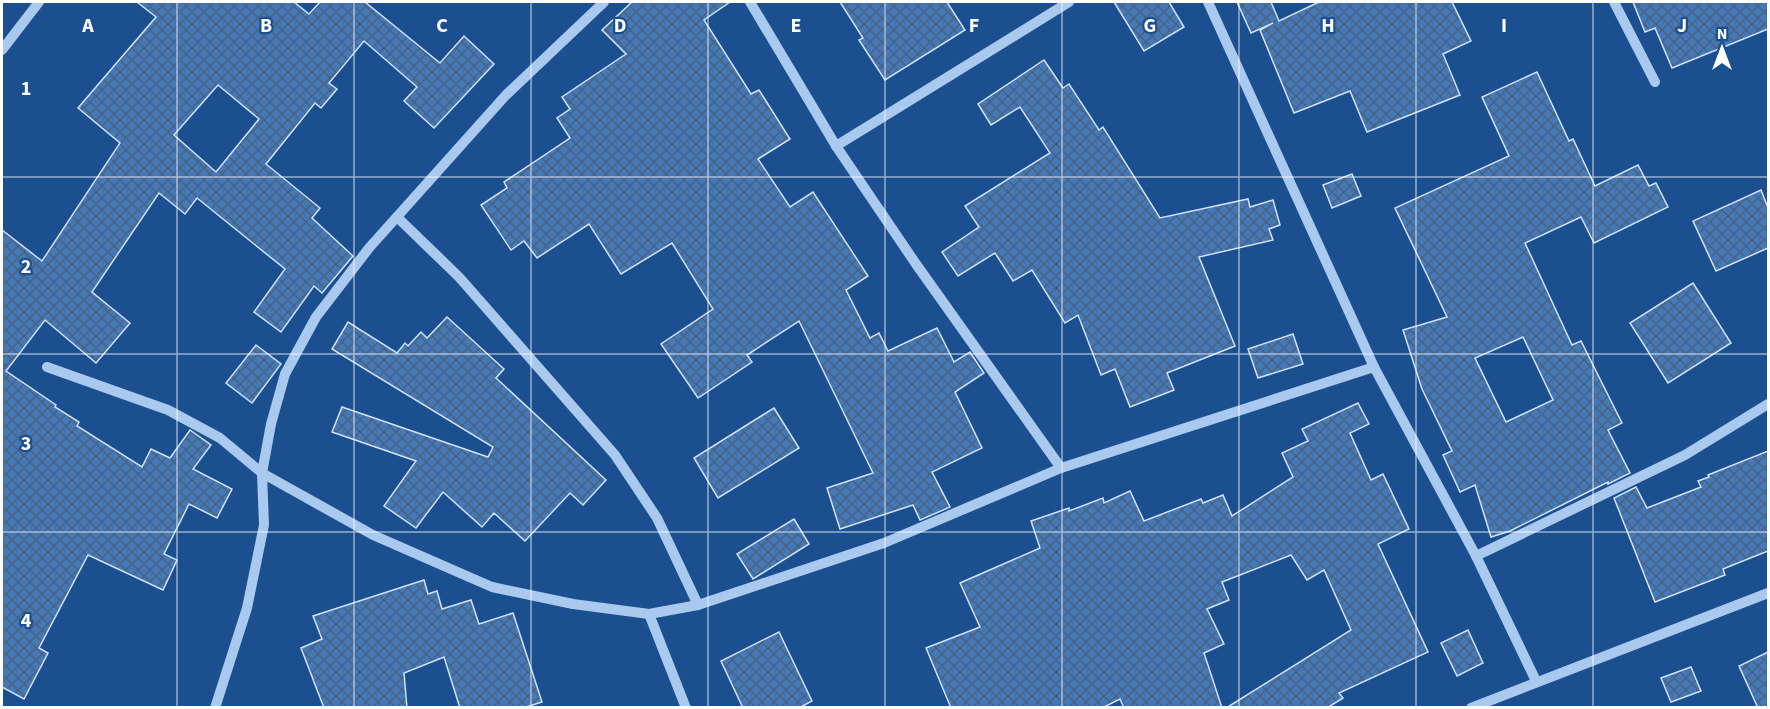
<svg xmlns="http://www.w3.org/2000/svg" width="1770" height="709" font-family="'Source Sans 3',sans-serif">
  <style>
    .building { fill: url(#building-cross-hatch); stroke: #cfe3fa; stroke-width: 1.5; fill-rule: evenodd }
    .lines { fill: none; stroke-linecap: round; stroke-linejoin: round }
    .minor { stroke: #a9c9ee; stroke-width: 10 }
    .grid { fill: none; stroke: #fff; stroke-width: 1.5; stroke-opacity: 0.55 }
    .grid-label { font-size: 20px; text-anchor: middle; font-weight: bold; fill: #fff; stroke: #1b4f8f; stroke-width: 4.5; stroke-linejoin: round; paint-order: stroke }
  </style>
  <defs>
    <pattern id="building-cross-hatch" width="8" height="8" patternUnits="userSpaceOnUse" patternTransform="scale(1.5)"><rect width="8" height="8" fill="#4478b7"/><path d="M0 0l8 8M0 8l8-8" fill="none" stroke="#486282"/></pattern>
  </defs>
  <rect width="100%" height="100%" fill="#1b4f8f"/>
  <g class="building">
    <path d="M137,2H294L309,14L320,2H365L440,63L464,36L494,64L434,128L404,101L417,87L364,41L329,83L337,89L321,108L315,103L266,164L320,208L312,218L353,256L322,293L314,286L281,332L254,312L285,269L197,198L185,214L159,193L92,292L130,323L96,363L45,320L6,371L56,405L55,407L79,422L77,426L142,467L151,449L170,458L190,430L211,445L193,469L232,489L217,518L189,504L164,554L177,560L163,590L88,555L39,648L48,653L24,699L2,687V230L42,261L120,143L78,108L156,17ZM218,85L259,119L216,172L174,135Z"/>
    <path d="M632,2H730L704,20L751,94L759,90L790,139L758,159L790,207L813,192L868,276L846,290L870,338L879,333L888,351L937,328L954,362L970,352L984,373L955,392L982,448L932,472L950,507L920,520L913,505L840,529L827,488L873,473L799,321L747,355L752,362L698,398L661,344L713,309L672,243L621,274L589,224L537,258L524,241L511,250L481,205L507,188L504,182L570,138L557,118L570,109L562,97L626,54L602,30Z"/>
    <path d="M840,2H947L965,30L885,80L859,40L863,38Z"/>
    <path d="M1114,2H1169L1184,27L1144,51Z"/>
    <path d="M1237,2H1271L1279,21L1319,2H1452L1471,41L1443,54L1460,95L1367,132L1350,91L1294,113L1260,30L1273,23L1251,33Z"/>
    <path d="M1633,2H1768V29L1672,68L1655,28L1645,32Z"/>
    <path d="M1044,60L1063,88L1069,84L1099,130L1103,127L1160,218L1248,199L1250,207L1273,200L1280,225L1269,229L1273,240L1199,257L1235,346L1167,373L1174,390L1130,407L1115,369L1101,375L1078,315L1065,323L1032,270L1013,281L995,253L958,276L942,252L979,227L965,206L1050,153L1020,107L991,125L978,104Z"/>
    <path d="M1537,72L1569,141L1573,139L1595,186L1638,165L1649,186L1656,183L1668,207L1594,243L1581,217L1525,243L1572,345L1581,341L1622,423L1608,430L1630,473L1608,484V482L1510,531L1491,537L1475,485L1460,492L1443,455L1452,451L1422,389L1403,330L1447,317L1395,208L1509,156L1482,97ZM1523,337L1553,400L1506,422L1475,358Z"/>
    <path d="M1352,174L1361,196L1332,208L1323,185Z"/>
    <path d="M1761,190L1768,208V248L1716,271L1693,221Z"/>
    <path d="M1693,283L1731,343L1668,383L1630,323Z"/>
    <path d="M447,317L504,369L496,378L606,480L583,505L570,493L525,541L494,513L482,527L443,492L416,528L384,506L416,461L332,432L342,407L488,457L493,447L332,349L348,322L397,353L405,343L408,346L421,332L427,338Z"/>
    <path d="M1293,334L1303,364L1258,378L1248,349Z"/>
    <path d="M256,345L281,364L252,403L226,383Z"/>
    <path d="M1358,403L1369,424L1350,433L1371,480L1383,474L1409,529L1378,544L1428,652L1339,693L1343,698L1327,708H1226L1351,630L1324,570L1307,580L1291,555L1222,582L1229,600L1207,609L1224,644L1204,653L1222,708H1124L1120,699L1102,708H951L926,648L980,627L960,583L1040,548L1031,521L1069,508V511L1103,498L1104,503L1130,491L1144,521L1201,499L1203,503L1223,495L1232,516L1293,477L1282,453L1308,441L1302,429Z"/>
    <path d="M774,408L799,448L718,498L694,458Z"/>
    <path d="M1768,451V551L1723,569L1725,575L1655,602L1614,498L1636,487L1647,508L1701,487L1698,481L1709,477L1708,475Z"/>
    <path d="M794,519L809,544L753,579L737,554Z"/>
    <path d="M424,580L428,594L437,591L442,609L471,600L479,624L513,613L542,702L523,708H460L444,657L404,673L407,708H324L301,648L322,639L313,616Z"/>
    <path d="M1468,630L1483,663L1457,676L1441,643Z"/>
    <path d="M779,632L812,701L799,708H743L721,661Z"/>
    <path d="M1768,652V708H1758L1739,666Z"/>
    <path d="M1691,667L1701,691L1671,702L1661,678Z"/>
  </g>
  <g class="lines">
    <g class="minor">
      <path d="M750,2L836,146L916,264L1061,468"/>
      <path d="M1208,2L1374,367"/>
      <path d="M1614,2L1655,82"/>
      <path d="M2,50L39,2"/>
      <path d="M836,146L1069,2"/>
      <path d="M397,217L459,277L615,455L657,518L698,605"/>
      <path d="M47,367L168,410L220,438L262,473L373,535L492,587L573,604L649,614"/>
      <path d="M1476,556L1685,455L1768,404"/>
      <path d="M215,708L247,608L264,525L262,473L271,424L285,374L316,317L369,248L506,95L604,2"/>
      <path d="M686,708L649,614L698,605L884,543L1061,468L1374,367L1476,556L1536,681"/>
      <path d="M1471,708L1768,593"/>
    </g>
  </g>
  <path class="grid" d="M177,2V708M354,2V708M531,2V708M708,2V708M885,2V708M1062,2V708M1239,2V708M1416,2V708M1593,2V708M2,177H1768M2,354H1768M2,532H1768"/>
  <g class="grid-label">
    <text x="88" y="32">A</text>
    <text x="266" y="32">B</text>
    <text x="442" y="32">C</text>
    <text x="620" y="32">D</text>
    <text x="796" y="32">E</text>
    <text x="974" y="32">F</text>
    <text x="1150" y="32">G</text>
    <text x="1328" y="32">H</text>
    <text x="1504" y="32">I</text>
    <text x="1682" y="32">J</text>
    <text x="26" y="95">1</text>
    <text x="26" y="273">2</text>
    <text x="26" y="450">3</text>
    <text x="26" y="627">4</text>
  </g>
  <rect width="1770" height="709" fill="none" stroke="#ffffff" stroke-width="6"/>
  <g transform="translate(1722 48)" stroke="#1b4f8f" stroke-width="4.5" paint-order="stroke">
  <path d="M0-4.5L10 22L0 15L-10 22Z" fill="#ffffff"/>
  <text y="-9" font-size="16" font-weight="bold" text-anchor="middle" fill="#ffffff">N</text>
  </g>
</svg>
